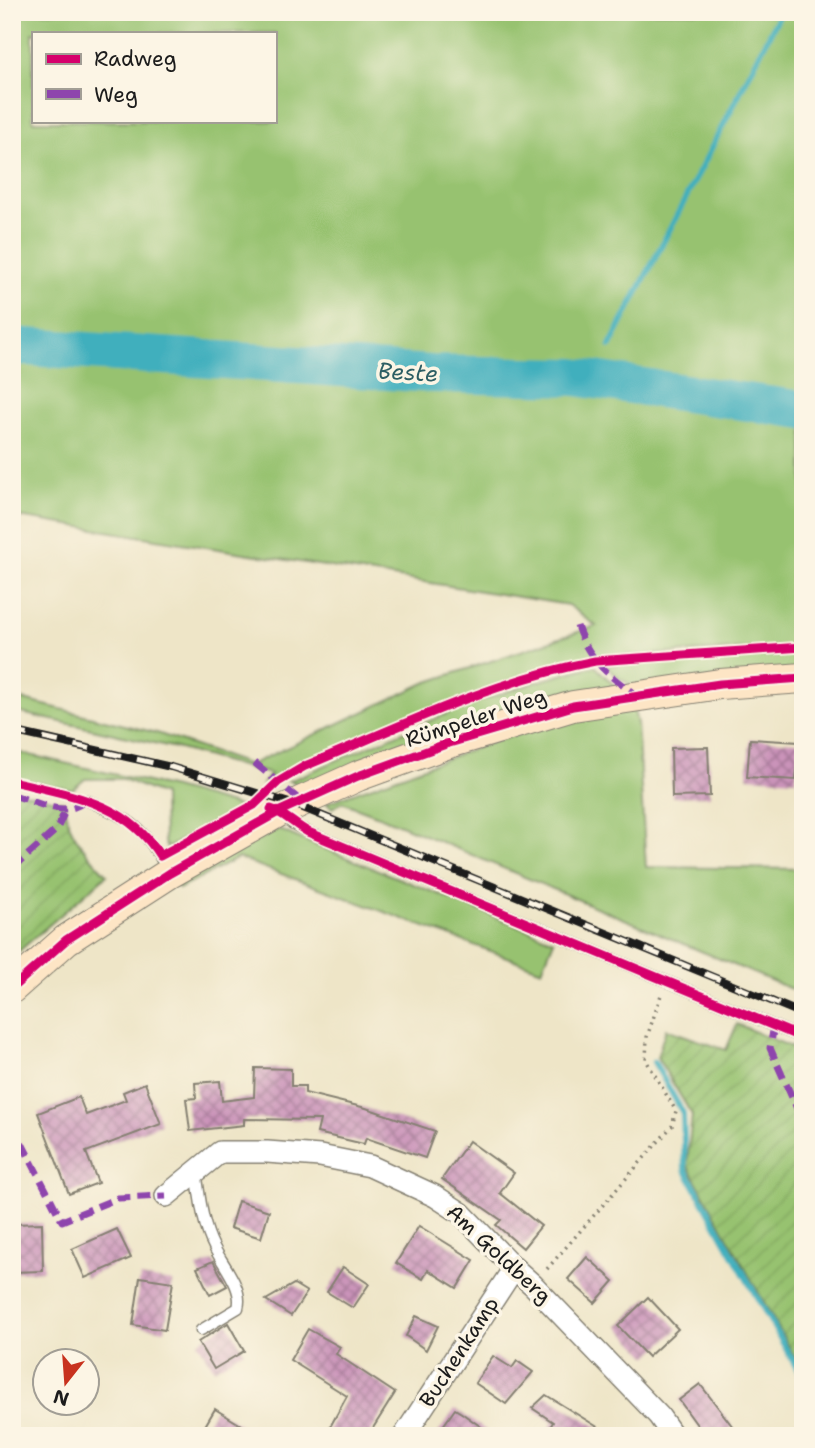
<svg xmlns="http://www.w3.org/2000/svg" width="815" height="1448" font-family="'Shantell Sans',sans-serif">
  <style>
    .grass { fill: #97c270; stroke: #5a6f46; stroke-width: 2; fill-rule: evenodd }
    .garden { fill: url(#garden-furrows); stroke: #5a6f46; stroke-width: 2 }
    .lines { fill: none; stroke-linecap: round; stroke-linejoin: round }
    .stream { stroke: #41afbd; stroke-width: 6 }
    .river { stroke: #41afbd; stroke-width: 38 }
    .building { fill: url(#building-cross-hatch) }
    .lane-casing { stroke: #858072; stroke-width: 13 }
    .street-casing { stroke: #858072; stroke-width: 24 }
    .secondary-casing { stroke: #858072; stroke-width: 32 }
    .path { stroke: #858072; stroke-width: 3.5; stroke-dasharray: 2 5; stroke-linecap: butt }
    .lane { stroke: #fff; stroke-width: 10 }
    .street { stroke: #fff; stroke-width: 21 }
    .secondary { stroke: #fde5c5; stroke-width: 30 }
    .rail-casing { stroke: #1c1c1c; stroke-width: 8 }
    .rail { stroke: #fcf5e5; stroke-width: 5; stroke-dasharray: 16; stroke-linecap: butt }
    .quiet { stroke: #8e44ad; stroke-width: 7; stroke-dasharray: 14 7; stroke-linecap: butt }
    .cycleway-casing { stroke: #fcf5e5; stroke-width: 13 }
    .cycleway { stroke: #d6006c; stroke-width: 9 }
    .labels { text-anchor: middle; stroke-width: 7; stroke-linejoin: round; paint-order: stroke }
    .street-label { font-size: 21px; fill: #1c1c1c; stroke: #fcf5e5 }
    .water-label { font-size: 23px; font-style: italic; fill: #2d5e64; stroke: #fcf5e5 }
  </style>
  <defs>
    <pattern id="garden-furrows" width="10" height="10" patternUnits="userSpaceOnUse" patternTransform="scale(1.75)"><rect width="10" height="10" fill="#97c270"/><path d="M-1 1l2-2M0 10L10 0M9 11l2-2" fill="none" stroke="#82a660"/></pattern>
    <pattern id="building-cross-hatch" width="8" height="8" patternUnits="userSpaceOnUse" patternTransform="scale(1.75)"><rect width="8" height="8" fill="#ca93b9"/><path d="M0 0l8 8M0 8l8-8" fill="none" stroke="#a37796"/></pattern>
  </defs>
  <rect width="100%" height="100%" fill="#fcf5e5"/>
  <filter id="ink" filterUnits="userSpaceOnUse"><feTurbulence type="fractalNoise" baseFrequency=".0143" numOctaves="2"/><feDisplacementMap in="SourceGraphic" scale="14" xChannelSelector="R" yChannelSelector="G"/><feConvolveMatrix kernelMatrix="1 2 1 2 8 2 1 2 1" color-interpolation-filters="sRGB"/></filter>
  <filter id="wash" filterUnits="userSpaceOnUse"><feTurbulence type="fractalNoise" baseFrequency=".00686" numOctaves="4" result="noise"/><feDisplacementMap in="SourceGraphic" scale="28" xChannelSelector="R" yChannelSelector="G"/><feGaussianBlur stdDeviation="1.57" result="paint"/><feColorMatrix in="noise" values="0 0 0 0 0 0 0 0 0 0 0 0 0 0 0 0 0 1.4 0 .05"/><feComposite in="paint" operator="in"/></filter>
  <g filter="url(#wash)">
    <rect width="100%" height="100%" fill="#eee5c7"/>
    <g class="grass">
      <path d="M12,12H803V646L599,657L541,671L422,715L263,783L270,774L176,748L12,711V697L157,733L250,765L425,683L596,626L568,605L12,516ZM33,33H275V121H33Z"/>
      <path d="M803,654V670L635,687L619,678L605,665Z"/>
      <path d="M595,666L619,690L309,788L289,781C389,738 489,691 595,666Z"/>
      <path d="M633,707L637,723L646,867L803,869V994L379,816L342,802L333,808L326,803L509,736Z"/>
      <path d="M12,751L174,788L242,807L167,848L164,842L163,795L123,779H85L72,790L12,777Z"/>
      <path d="M278,829L310,843L554,940L542,970L238,858L179,889L176,883Z"/>
    </g>
    <g class="garden">
      <path d="M12,790L65,802C64,830 89,856 107,875L12,957Z"/>
      <path d="M737,1024L803,1052V1372L687,1165L692,1115L657,1057L666,1029L726,1050Z"/>
    </g>
    <g class="lines">
      <g class="stream">
        <path d="M610,346L781,12"/>
        <path d="M654,1062L683,1113L685,1169L803,1379"/>
      </g>
      <path class="river" d="M12,346L432,374L574,377L803,410"/>
    </g>
    <g id="blocks">
      <g class="building">
        <path d="M750,739L799,742L796,780L747,777Z"/>
        <path d="M708,747L710,796L672,797L671,748Z"/>
        <path d="M255,1068L291,1069V1086H305V1093L366,1108L435,1131L425,1158L366,1138L364,1144L317,1133L320,1120L244,1119V1125L190,1131L186,1099L196,1098L195,1083L220,1081L222,1101L254,1097Z"/>
        <path d="M145,1083L161,1124L86,1152L98,1183L69,1194L38,1113L79,1097L86,1115L126,1100L123,1092Z"/>
        <path d="M469,1141L514,1173L500,1193L541,1226L523,1248L496,1225L501,1220L442,1179Z"/>
        <path d="M238,1201L269,1211L261,1238L230,1228Z"/>
        <path d="M42,1223L43,1271L12,1272V1230H15V1224Z"/>
        <path d="M419,1226L474,1260L457,1288L428,1270L423,1279L396,1263Z"/>
        <path d="M117,1229L131,1258L85,1278L72,1249Z"/>
        <path d="M587,1257L614,1281L595,1303L568,1279Z"/>
        <path d="M213,1261L227,1286L210,1295L197,1268Z"/>
        <path d="M343,1267L369,1284L353,1308L327,1292Z"/>
        <path d="M140,1277L173,1282L165,1330L133,1325Z"/>
        <path d="M294,1284L307,1292L291,1316L266,1300Z"/>
        <path d="M648,1297L678,1329L648,1357L618,1326Z"/>
        <path d="M416,1316L438,1326L426,1350L406,1336Z"/>
        <path d="M228,1323L244,1351L214,1369L198,1342Z"/>
        <path d="M308,1329L340,1347L336,1354L395,1393L368,1436H325L347,1396L290,1360Z"/>
        <path d="M493,1356L512,1368L517,1361L533,1372L506,1404L475,1383Z"/>
        <path d="M700,1384L733,1427L721,1436H705L679,1400Z"/>
        <path d="M546,1395L612,1436H545L553,1422L532,1408Z"/>
        <path d="M215,1409L259,1436H199Z"/>
        <path d="M455,1409L463,1414L494,1436H436Z"/>
      </g>
    </g>
  </g>
  <g filter="url(#ink)">
    <use href="#blocks" fill-opacity="0" stroke="#858072" stroke-width="2"/>
    <g class="lines">
      <g class="lane-casing">
        <g id="lane">
          <path d="M86,800C130,818 145,828 168,871"/>
          <path d="M282,814L292,823L308,832L803,1038"/>
          <path d="M196,1171C200,1197 202,1224 214,1247C222,1264 244,1288 238,1308L201,1330"/>
        </g>
      </g>
      <g class="street-casing">
        <g id="street">
          <path d="M166,1196L220,1152H267L320,1156L370,1166L435,1196L461,1213L514,1268L533,1285L659,1416L673,1436"/>
          <path d="M404,1436L514,1268"/>
        </g>
      </g>
      <g class="secondary-casing">
        <path id="secondary" d="M12,988L66,940L170,873L280,811L358,776L446,744L573,706L720,684L803,678"/>
      </g>
      <path class="path" d="M547,1269L672,1126L676,1111L646,1060L647,1037L661,995"/>
      <use href="#lane" class="lane"/>
      <use href="#street" class="street"/>
      <use href="#secondary" class="secondary"/>
      <g class="rail-casing">
        <path id="rail" d="M12,731L171,767L296,805L803,1014"/>
      </g>
      <use href="#rail" class="rail"/>
      <g class="quiet">
        <path d="M577,626C588,659 609,676 636,695"/>
        <path d="M255,763L302,802"/>
        <path d="M12,795C38,801 64,820 86,800L81,798"/>
        <path d="M12,869L57,829L65,811"/>
        <path d="M774,1025L770,1048L803,1122"/>
        <path d="M12,1124L62,1221L118,1198L166,1196"/>
      </g>
      <g class="cycleway-casing">
        <g id="cycleway">
          <path d="M12,781C69,795 127,802 160,856L254,805L278,782L305,766C399,727 494,680 595,661L803,647"/>
          <path d="M271,809C282,812 295,825 308,832L803,1038"/>
          <path d="M12,988L66,940L170,873L280,811L358,776L446,744L573,706L720,684L803,678"/>
        </g>
      </g>
      <use href="#cycleway" class="cycleway"/>
    </g>
  </g>
  <g class="labels">
    <g class="street-label">
      <text transform="translate(476 718) rotate(-18)" y="7">Rümpeler Weg</text>
      <text transform="translate(499 1254) rotate(43)" y="7">Am Goldberg</text>
      <text transform="translate(459 1352) rotate(-57)" y="7">Buchenkamp</text>
    </g>
    <g class="water-label">
      <text transform="translate(408 372) rotate(3)" y="8">Beste</text>
    </g>
  </g>
  <rect width="815" height="1448" fill="none" stroke="#fcf5e5" stroke-width="42"/>
  <rect x="32" y="32" width="245" height="91" fill="#fcf5e5" stroke="#a29e95" stroke-width="2"/>
  <rect x="46" y="54" width="35" height="10" fill="#d6006c" stroke="#a29e95" stroke-width="2"/>
  <text x="94" y="66" font-size="21" fill="#1c1c1c">Radweg</text>
  <rect x="46" y="89" width="35" height="10" fill="#8e44ad" stroke="#a29e95" stroke-width="2"/>
  <text x="94" y="102" font-size="21" fill="#1c1c1c">Weg</text>
  <g transform="translate(66 1382) rotate(197)"><circle r="33" fill="#fcf5e5" stroke="#a29e95" stroke-width="2"/>
  <path d="M0-5L12 26L0 18L-12 26Z" fill="#c8321e"/>
  <text y="-10" font-size="19" font-weight="bold" text-anchor="middle" fill="#1c1c1c">N</text>
  </g>
</svg>
